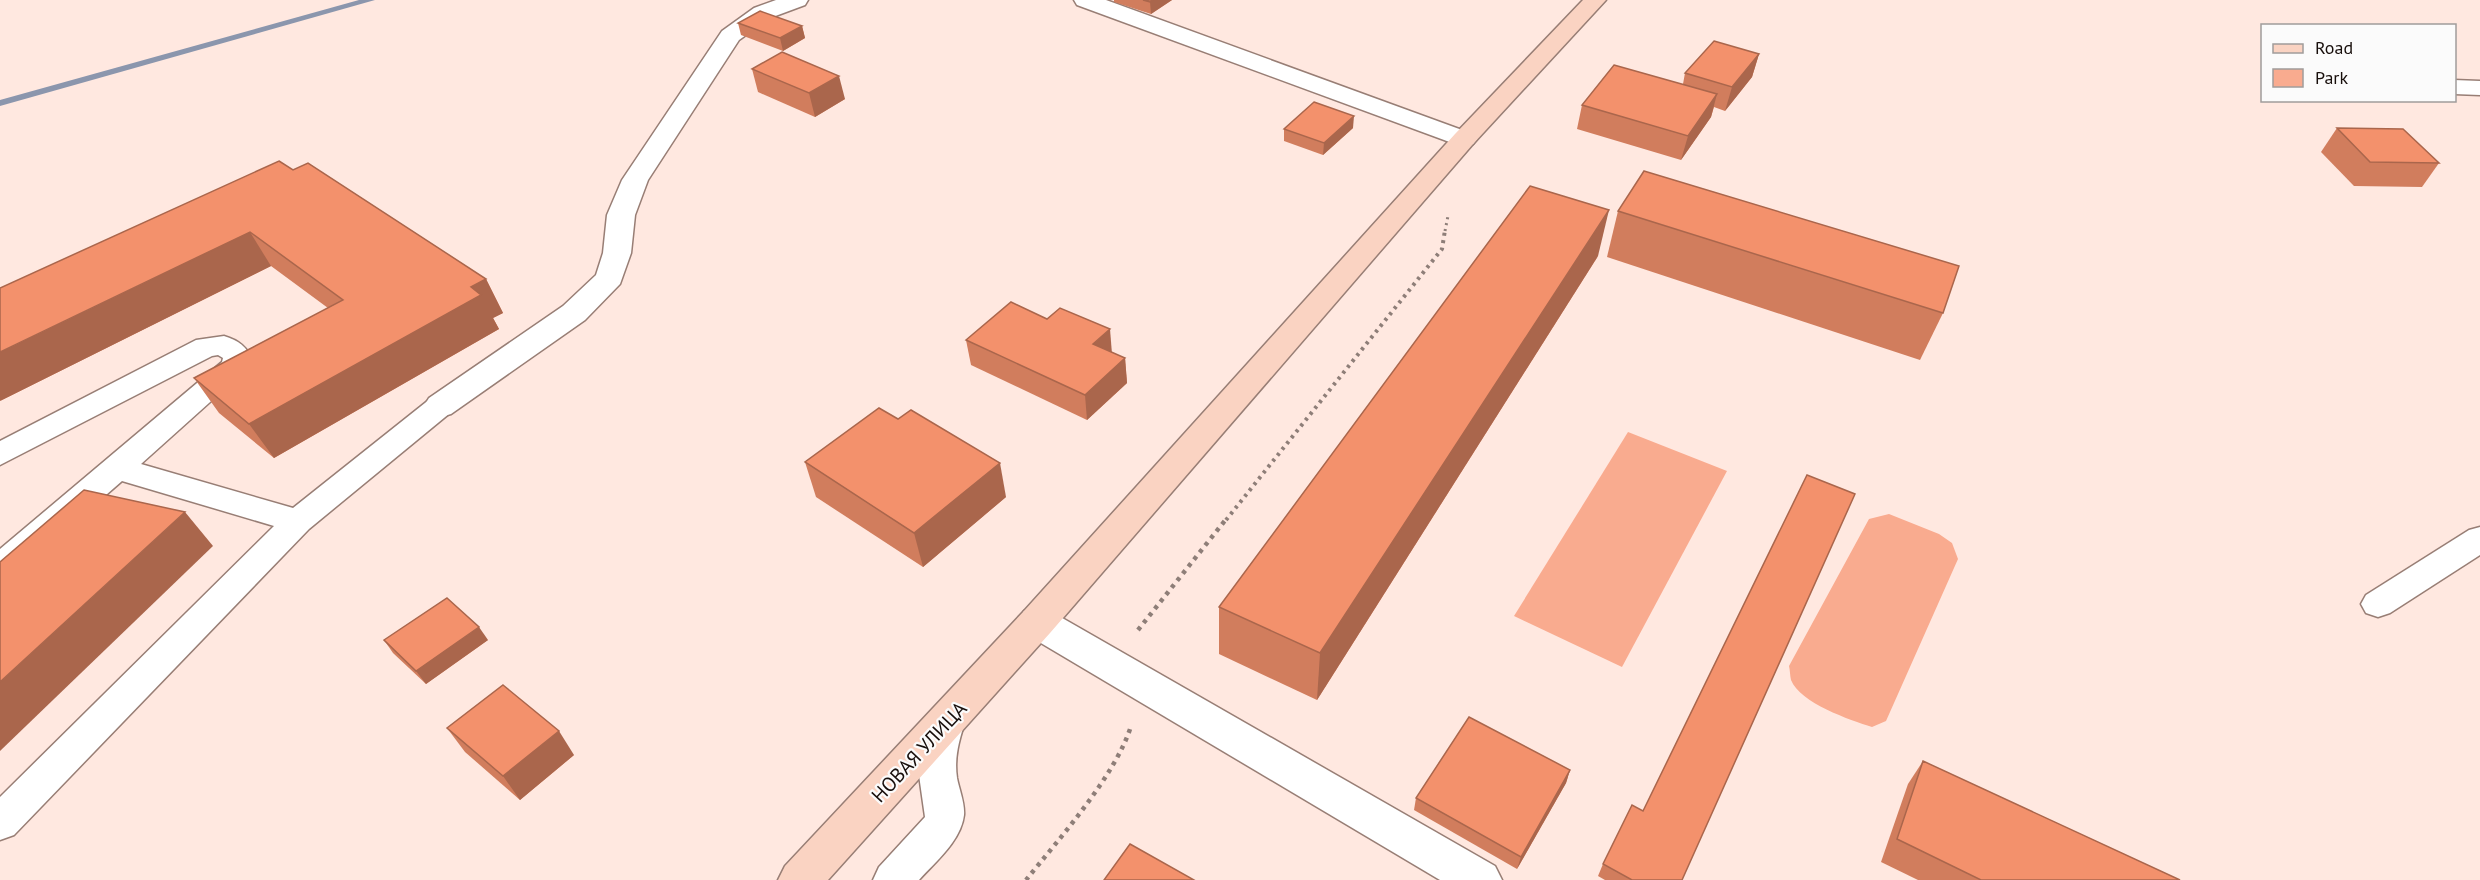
<svg xmlns="http://www.w3.org/2000/svg" width="2480" height="880" font-family="'PT Sans',sans-serif">
  <style>
    .green { fill: #f9ab8f }
    .lines { fill: none; stroke-linecap: round; stroke-linejoin: round }
    .stream { fill: #8b96ad; fill-rule: evenodd }
    .lane-casing { stroke: #987e75; stroke-width: 3 }
    .street-casing { stroke: #987e75; stroke-width: 3 }
    .secondary-casing { stroke: #987e75; stroke-width: 3 }
    .path-far2 { stroke: #8e7e78; stroke-width: 3; stroke-dasharray: 2 4; stroke-linecap: butt }
    .path-far1 { stroke: #8e7e78; stroke-width: 4; stroke-dasharray: 3 4.5; stroke-linecap: butt }
    .path { stroke: #8e7e78; stroke-width: 4.5; stroke-dasharray: 4 5; stroke-linecap: butt }
    .lane { fill: #fff; fill-rule: evenodd }
    .street { fill: #fff; fill-rule: evenodd }
    .secondary { fill: #fad3c2; fill-rule: evenodd }
    .wall { fill: #d17d5d }
    .shaded-wall { fill: #aa664c }
    .building { fill: #f3916c; stroke: #aa664c; stroke-width: 1.5 }
    .labels { text-anchor: middle; stroke-width: 4.5; stroke-linejoin: round; paint-order: stroke }
    .near-street-label { font-size: 20px; fill: #170e0b; stroke: #fbfbfb }
  </style>
  <rect width="100%" height="100%" fill="#ffe8e0"/>
  <g class="green">
    <path d="M1628,432L1727,471L1622,667L1514,616Z"/>
    <path d="M1889,514L1939,534L1952,543L1958,559L1886,721L1872,727C1850,720 1800,703 1791,680C1790,676 1790,670 1789,666L1869,519Z"/>
  </g>
  <g class="lines">
    <path class="stream" d="M359,0H375L0,106V100Z"/>
    <g class="lane-casing">
      <g id="lane">
        <path d="M224,336C238,340 248,347 252,361L248,368L141,464L293,508L430,399L440,396L450,399L455,406L450,413L309,529L14,835L0,840V797L274,526L122,481L12,577L0,581V549L222,362L223,358L218,355L212,356L0,465V441L196,340Z"/>
        <path d="M2480,527V555L2390,613L2378,617L2366,613L2361,604L2366,595L2469,530Z"/>
        <path d="M947,707L960,711L965,722C959,740 954,758 957,778C959,789 965,803 964,815C961,841 935,862 919,880H873L879,867L925,817L919,775L921,746L934,711Z"/>
      </g>
    </g>
    <g class="street-casing">
      <g id="street">
        <path d="M776,0H808L805,5L770,18L739,40L648,180L635,215L631,253L620,284L585,320L451,414L440,417L429,414L424,406L429,398L563,306L596,275L603,253L607,215L622,180L722,31L754,8Z"/>
        <path d="M1074,0H1106L1473,134L1477,139L1473,144L1464,147L1455,144L1077,5Z"/>
        <path d="M2454,80L2480,81V95L2454,94Z"/>
        <path d="M1037,607L1050,611L1495,866L1502,880H1440L1024,633L1018,622L1024,611Z"/>
      </g>
    </g>
    <g class="secondary-casing">
      <path id="secondary" d="M1583,0H1606L1473,144L1050,633L828,880H778L785,866L1024,611L1455,134Z"/>
    </g>
    <path class="path-far2" d="M1445,231L1448,216"/>
    <path class="path-far1" d="M1226,520L1442,249L1445,230"/>
    <g class="path">
      <path d="M1138,630L1227,518"/>
      <path d="M1026,880C1059,839 1116,775 1131,726"/>
    </g>
    <use href="#lane" class="lane"/>
    <use href="#street" class="street"/>
    <use href="#secondary" class="secondary"/>
  </g>
  <g class="wall">
    <path d="M1114,0H1172L1151,14L1114,2Z"/>
    <path d="M738,23L802,26L805,38L783,51L741,35Z"/>
    <path d="M1759,54L1752,77L1725,111L1714,107L1711,117L1681,160L1577,129L1582,105L1683,84L1685,73Z"/>
    <path d="M752,69L845,99L815,117L758,92Z"/>
    <path d="M1353,128L1323,155L1284,141V129Z"/>
    <path d="M2337,128L2439,163L2422,187L2354,186L2321,152Z"/>
    <path d="M293,170L486,279L503,313L493,318L499,329L274,458L219,413L194,378L328,308L271,266L0,401Z"/>
    <path d="M1618,211L1943,313L1920,360L1607,257Z"/>
    <path d="M1598,256L1317,700L1219,654V607Z"/>
    <path d="M966,340L1125,358L1127,383L1087,420L971,365Z"/>
    <path d="M805,462L1006,497L923,567L816,497Z"/>
    <path d="M384,640H488L426,684L393,653Z"/>
    <path d="M447,728L574,755L520,800L465,752Z"/>
    <path d="M1923,761L2180,880H1918L1881,862L1908,784Z"/>
    <path d="M1570,770L1566,783L1517,869L1414,810L1416,798Z"/>
    <path d="M1603,864L1682,880H1605L1598,876Z"/>
  </g>
  <g class="shaded-wall">
    <path d="M1154,0H1172L1151,14L1150,2Z"/>
    <path d="M802,26L805,38L783,51L780,38Z"/>
    <path d="M1759,54L1752,77L1725,111L1732,87Z"/>
    <path d="M839,76L845,99L815,117L809,93Z"/>
    <path d="M1717,94L1711,117L1681,160L1688,136Z"/>
    <path d="M1354,116L1353,128L1323,155L1324,143Z"/>
    <path d="M1609,210L1598,256L1317,700L1320,653Z"/>
    <path d="M250,232L271,266L0,401V352Z"/>
    <path d="M486,279L503,313L493,318L499,329L274,458L249,424L471,287Z"/>
    <path d="M1110,329L1112,354L1093,344Z"/>
    <path d="M1125,358L1127,383L1087,420L1085,395Z"/>
    <path d="M1000,463L1006,497L923,567L914,533Z"/>
    <path d="M185,512L213,546L0,751V682Z"/>
    <path d="M479,627L488,640L426,684L416,671Z"/>
    <path d="M559,731L574,755L520,800L503,776Z"/>
    <path d="M1570,770L1566,783L1517,869L1521,857Z"/>
  </g>
  <g class="building">
    <path d="M1143,0H1154L1150,2Z"/>
    <path d="M760,11L802,26L780,38L738,23Z"/>
    <path d="M1714,41L1759,54L1732,87L1685,73Z"/>
    <path d="M782,52L839,76L809,93L752,69Z"/>
    <path d="M1614,65L1717,94L1688,136L1582,105Z"/>
    <path d="M1314,102L1354,116L1324,143L1284,129Z"/>
    <path d="M2337,128L2403,129L2439,163L2370,162Z"/>
    <path d="M279,161L293,170L308,163L486,279L471,287L481,295L249,424L194,378L343,300L250,232L0,352V288Z"/>
    <path d="M1644,171L1959,266L1943,313L1618,211Z"/>
    <path d="M1530,186L1609,210L1320,653L1219,607Z"/>
    <path d="M1011,302L1047,319L1060,308L1110,329L1093,344L1125,358L1085,395L966,340Z"/>
    <path d="M879,408L898,419L911,410L1000,463L914,533L805,462Z"/>
    <path d="M1807,475L1855,494L1682,880H1632L1603,864L1632,805L1643,811Z"/>
    <path d="M84,490L185,512L0,682V562Z"/>
    <path d="M447,598L479,627L416,671L384,640Z"/>
    <path d="M503,685L559,731L503,776L447,728Z"/>
    <path d="M1469,717L1570,770L1521,857L1416,798Z"/>
    <path d="M1923,761L2180,880H1981L1897,839Z"/>
    <path d="M1130,844L1194,880H1104Z"/>
  </g>
  <g class="labels">
    <g class="near-street-label">
      <text transform="translate(919 752) rotate(-47)" y="7">НОВАЯ УЛИЦА</text>
    </g>
  </g>
  <rect x="2261" y="24" width="195" height="78" fill="#fbfbfb" stroke="#a09c9b" stroke-width="1.5"/>
  <rect x="2273" y="44" width="30" height="9" fill="#fad3c2" stroke="#a09c9b" stroke-width="1.5"/>
  <text x="2315" y="54" font-size="18" fill="#170e0b">Road</text>
  <rect x="2273" y="69" width="30" height="18" fill="#f9ab8f" stroke="#a09c9b" stroke-width="1.5"/>
  <text x="2315" y="84" font-size="18" fill="#170e0b">Park</text>
</svg>
